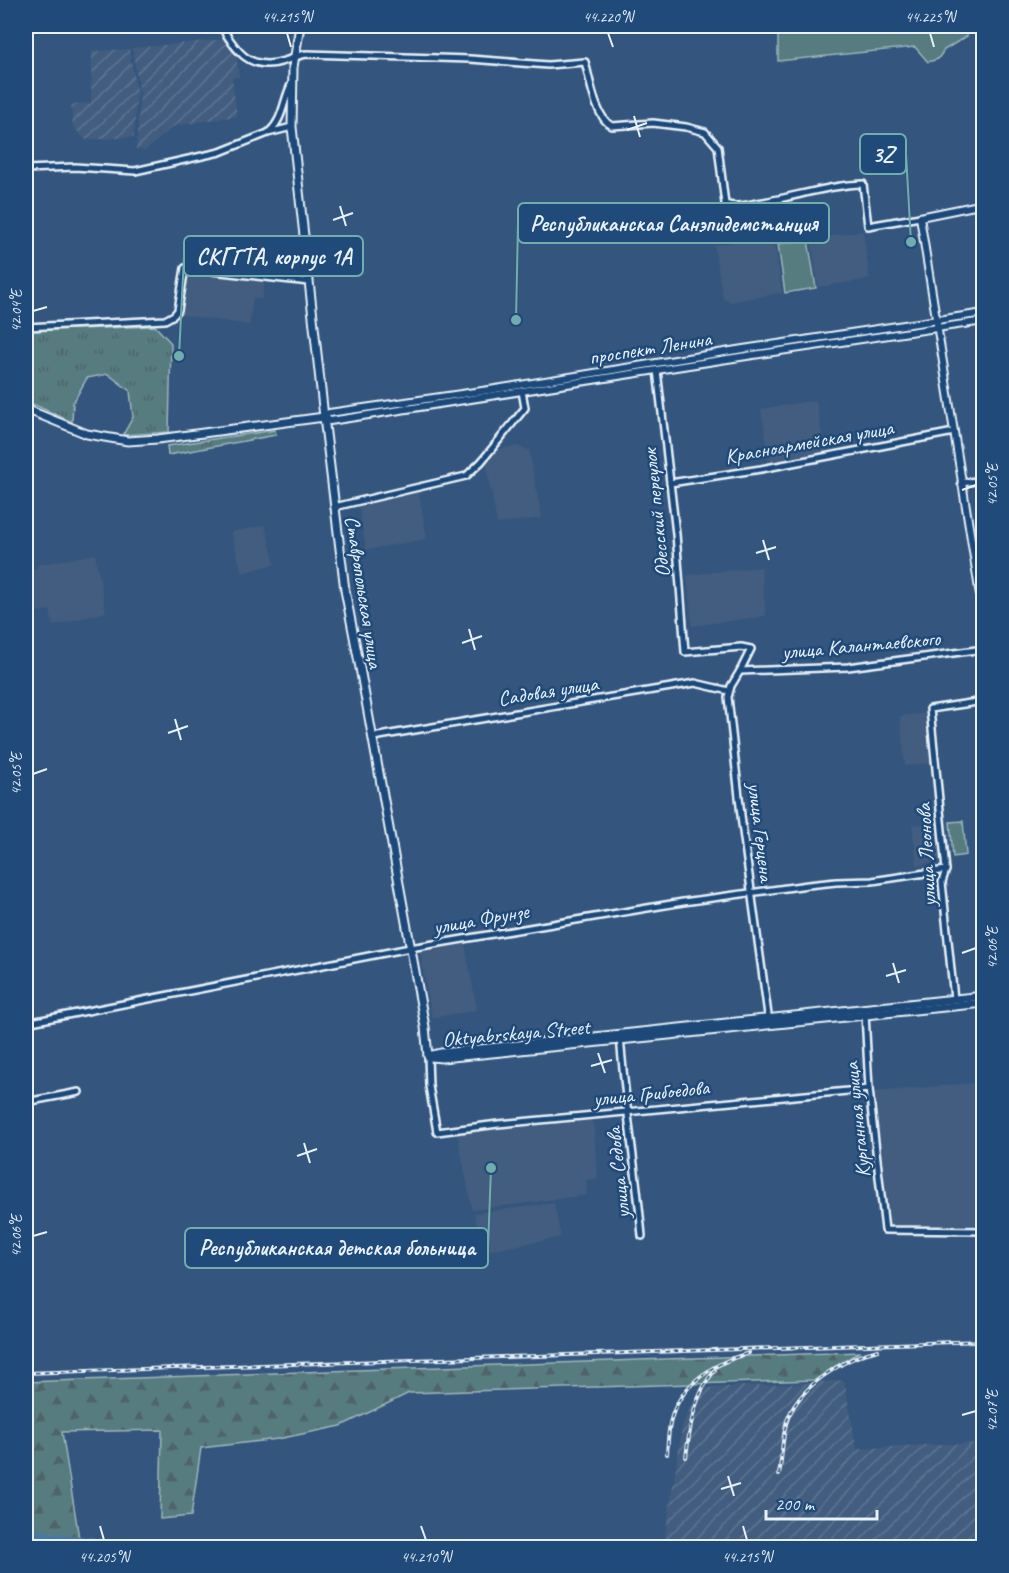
<svg xmlns="http://www.w3.org/2000/svg" width="1009" height="1573" font-family="Caveat,sans-serif">
  <style>
    .built { fill: #425d7f }
    .industrial { fill: url(#industrial-furrows) }
    .green { fill: #567b80; stroke: #9fb6bc; stroke-width: 1.5 }
    .forest { fill: url(#forest-firs); stroke: #9fb6bc; stroke-width: 1.5 }
    .park { fill: url(#park-tufts); stroke: #9fb6bc; stroke-width: 1.5 }
    .lines { fill: none; stroke-linecap: round; stroke-linejoin: round }
    .river { stroke: #4878a4; stroke-width: 7 }
    .tertiary-casing { stroke: #e8f1f8; stroke-width: 10 }
    .secondary-casing { stroke: #e8f1f8; stroke-width: 10 }
    .primary-casing { stroke: #e8f1f8; stroke-width: 11 }
    .trunk-casing { stroke: #e8f1f8; stroke-width: 11 }
    .tertiary { stroke: #1f4a7a; stroke-width: 5 }
    .secondary { stroke: #1f4a7a; stroke-width: 6 }
    .primary { stroke: #1f4a7a; stroke-width: 7 }
    .trunk { stroke: #1f4a7a; stroke-width: 7 }
    .rail-casing { stroke: #e8f1f8; stroke-width: 4 }
    .rail { stroke: #1f4a7a; stroke-width: 1.5; stroke-dasharray: 4.5; stroke-linecap: butt }
    .ticks { fill: none; stroke: #e8f1f8; stroke-width: 2 }
    .labels { text-anchor: middle; stroke-width: 5; stroke-linejoin: round; paint-order: stroke }
    .street-label { font-size: 21px; fill: #e8f1f8; stroke: #1f4a7a }
    .leader { fill: none; stroke: #71adac; stroke-width: 2 }
    .callout-dot { fill: #71adac; stroke: #1f4a7a; stroke-width: 2 }
    .callout { fill: #1f4a7a; stroke: #71adac; stroke-width: 2 }
    .callout-label { font-size: 22px; text-anchor: middle; font-weight: bold; fill: #e8f1f8 }
    .neatline { fill: none; stroke: #e8f1f8; stroke-width: 2 }
    .ticks-label { font-size: 15px; text-anchor: middle; fill: #e8f1f8 }
  </style>
  <defs>
    <pattern id="industrial-furrows" width="10" height="10" patternUnits="userSpaceOnUse" patternTransform="scale(1.5)"><rect width="10" height="10" fill="#425d7f"/><path d="M-1 1l2-2M0 10L10 0M9 11l2-2" fill="none" stroke="#5d7592"/></pattern>
    <pattern id="forest-firs" width="22" height="20" patternUnits="userSpaceOnUse" patternTransform="scale(1.5)"><rect width="22" height="20" fill="#567b80"/><path d="M5 1l3.5 6h-7zM16 11l3.5 6h-7z" fill="#4f6468"/></pattern>
    <pattern id="park-tufts" width="24" height="20" patternUnits="userSpaceOnUse" patternTransform="scale(1.5)"><rect width="24" height="20" fill="#567b80"/><path d="M3 7l-1-3M5 7V3M7 7l1-3M15 17l-1-3M17 17v-4M19 17l1-3" fill="none" stroke="#4f6468"/></pattern>
  </defs>
  <rect width="100%" height="100%" fill="#34557d"/>
  <filter id="ink" filterUnits="userSpaceOnUse"><feTurbulence type="fractalNoise" baseFrequency=".0167" numOctaves="2"/><feDisplacementMap in="SourceGraphic" scale="12" xChannelSelector="R" yChannelSelector="G"/><feConvolveMatrix kernelMatrix="1 2 1 2 8 2 1 2 1" color-interpolation-filters="sRGB"/></filter>
  <g filter="url(#ink)">
    <g class="built">
      <path d="M863,231L870,279L818,287L811,239Z"/>
      <path d="M764,237L765,246L775,245L782,293L730,302L723,299L714,245Z"/>
      <path d="M188,270L265,281L262,299L253,298L249,325L182,315Z"/>
      <path d="M816,400L825,452L770,463L761,409Z"/>
      <path d="M516,446L529,450L542,518L497,524L486,463L499,449Z"/>
      <path d="M419,493L427,539L366,550L359,507Z"/>
      <path d="M265,525L275,564L242,573L231,532Z"/>
      <path d="M95,554L106,612L53,626L50,610L31,613V569L37,568V565Z"/>
      <path d="M761,567L766,616L692,626L687,575Z"/>
      <path d="M926,713L931,763L905,766L900,716Z"/>
      <path d="M937,823L941,862L917,865L912,825Z"/>
      <path d="M465,944L477,1010L432,1018L420,952Z"/>
      <path d="M983,1082V1227L889,1225L875,1092Z"/>
      <path d="M593,1121L598,1179L586,1180L587,1195L472,1210L457,1133Z"/>
      <path d="M554,1203L561,1237L483,1252L474,1213Z"/>
    </g>
    <g class="industrial">
      <path d="M226,39L236,54L239,76L232,78L237,116L174,126L145,151L136,149L140,94L132,48Z"/>
      <path d="M129,49L137,92L134,137L86,140L73,127L71,104L91,103L92,51Z"/>
      <path d="M844,1380L857,1449L923,1445L979,1443L981,1466H984L983,1547H663L683,1423L700,1388L806,1383Z"/>
    </g>
    <g class="green">
      <path d="M778,26H970L967,36L944,50L938,59L928,62L915,47L778,61Z"/>
      <path d="M808,240L816,288L785,293L778,244Z"/>
      <path d="M963,821L966,855L953,857L950,822Z"/>
    </g>
    <path class="forest" d="M859,1352L815,1380L409,1393L341,1426L278,1439L201,1448L191,1516L160,1519L162,1430L62,1432L79,1538L26,1529V1382Z"/>
    <g class="park">
      <path d="M155,326L171,343L169,432L123,435L133,417L130,391L108,374L87,378L73,403L72,422L26,401V331Z"/>
      <path d="M275,430L276,435L168,455L167,446Z"/>
    </g>
    <g class="lines">
      <path class="river" d="M26,1530L52,1536L100,1542V1545"/>
      <g class="tertiary-casing">
        <g id="tertiary">
          <path d="M221,26C236,51 250,72 284,61C292,59 298,55 307,54L470,59L548,65L585,62C590,79 595,118 612,126L653,123L686,127L705,132L718,147L725,204C735,208 746,205 757,203C792,198 827,185 863,184L868,226L920,217"/>
          <path d="M269,132C284,119 283,99 292,83"/>
          <path d="M26,169L75,167L135,171L220,152L268,133L292,127"/>
          <path d="M26,327L165,320L174,315L178,310L185,268L309,282"/>
          <path d="M657,370L676,534L685,652L741,647L751,649L740,671L731,686L728,697L742,824L769,1022"/>
          <path d="M670,483L761,469L954,432"/>
          <path d="M961,483L984,480"/>
          <path d="M334,507L466,476L481,462L525,408L522,391"/>
          <path d="M740,671L848,667L984,649"/>
          <path d="M373,737L695,683L729,691"/>
          <path d="M954,999L942,882L946,870L930,709L984,701"/>
          <path d="M865,1013L869,1089L885,1230L984,1231"/>
          <path d="M26,1023L410,948L683,902L808,885L836,882L872,881L946,870"/>
          <path d="M620,1036C625,1103 636,1170 642,1236"/>
          <path d="M428,1056L429,1086L437,1132L498,1124L869,1089"/>
          <path d="M26,1102L79,1092"/>
        </g>
      </g>
      <g class="secondary-casing">
        <g id="secondary">
          <path d="M984,204L920,217L984,621"/>
          <path d="M324,417L329,413L489,390L743,349L984,313"/>
          <path d="M324,417L330,421L753,355L984,321"/>
          <path d="M26,1540L74,1548"/>
        </g>
      </g>
      <g class="primary-casing">
        <g id="primary">
          <path d="M26,409L87,434L128,441L158,439L324,417L345,590L360,668L425,1027L428,1056"/>
          <path d="M428,1056L441,1053L984,996"/>
          <path d="M431,1057L442,1058L984,1003"/>
        </g>
      </g>
      <g class="trunk-casing">
        <path id="trunk" d="M300,26L293,67L292,127L324,417"/>
      </g>
      <use href="#tertiary" class="tertiary"/>
      <use href="#secondary" class="secondary"/>
      <use href="#primary" class="primary"/>
      <use href="#trunk" class="trunk"/>
      <g class="rail-casing">
        <g id="rail">
          <path d="M26,1373L984,1341"/>
          <path d="M667,1454C668,1441 668,1428 672,1416C683,1382 716,1362 749,1353"/>
          <path d="M686,1457C690,1426 694,1395 715,1370"/>
          <path d="M779,1475C782,1458 782,1440 786,1424C796,1388 843,1358 878,1350"/>
        </g>
      </g>
      <use href="#rail" class="rail"/>
    </g>
  </g>
  <path class="ticks" d="M287,33L291,47M608,33L613,47M930,33L934,47M634,116L640,137M627,130L647,123M340,206L346,226M333,220L353,213M33,311L47,307M962,490L976,485M763,540L769,560M756,553L776,547M469,629L475,650M462,643L482,636M175,719L181,740M168,733L188,726M33,774L47,769M962,953L976,948M893,963L899,983M886,976L906,970M598,1053L605,1073M591,1066L612,1060M304,1143L310,1163M297,1156L317,1149M33,1236L47,1232M962,1415L976,1411M728,1476L734,1496M721,1489L741,1483M100,1526L104,1540M421,1526L426,1540M743,1526L747,1540"/>
  <g class="labels">
    <g class="street-label">
      <text transform="translate(650 348) rotate(-9)" y="7">проспект Ленина</text>
      <text transform="translate(809 442) rotate(-10)" y="7">Красноармейская улица</text>
      <text transform="translate(656 513) rotate(-96)" y="7">Одесский переулок</text>
      <text transform="translate(364 592) rotate(81)" y="7">Ставропольская улица</text>
      <text transform="translate(861 645) rotate(-5)" y="7">улица Калантаевского</text>
      <text transform="translate(548 691) rotate(-9)" y="7">Садовая улица</text>
      <text transform="translate(761 832) rotate(83)" y="7">улица Герцена</text>
      <text transform="translate(926 855) rotate(-93)" y="7">улица Леонова</text>
      <text transform="translate(481 919) rotate(-10)" y="7">улица Фрунзе</text>
      <text transform="translate(516 1033) rotate(-5)" y="7">Oktyabrskaya Street</text>
      <text transform="translate(651 1093) rotate(-6)" y="7">улица Грибоедова</text>
      <text transform="translate(857 1120) rotate(-96)" y="7">Курганная улица</text>
      <text transform="translate(618 1173) rotate(-96)" y="7">улица Седова</text>
    </g>
  </g>
  <path class="leader" d="M911 242L906 154M516 320L518 223M179 356L184 256M491 1168L488 1248"/>
  <g class="callout-dot">
    <circle cx="911" cy="242" r="6"/>
    <circle cx="516" cy="320" r="6"/>
    <circle cx="179" cy="356" r="6"/>
    <circle cx="491" cy="1168" r="6"/>
  </g>
  <g class="callout">
    <rect x="860" y="134" width="46" height="40" rx="6"/>
    <rect x="518" y="203" width="311" height="40" rx="6"/>
    <rect x="184" y="236" width="179" height="40" rx="6"/>
    <rect x="185" y="1228" width="303" height="40" rx="6"/>
  </g>
  <g class="callout-label">
    <text x="883" y="162">3Z</text>
    <text x="674" y="231">Республиканская Санэпидемстанция</text>
    <text x="274" y="264">СКГГТА, корпус 1А</text>
    <text x="337" y="1255">Республиканская детская больница</text>
  </g>
  <rect width="1009" height="1573" fill="none" stroke="#1f4a7a" stroke-width="66"/>
  <path d="M766 1510v9h111v-9" fill="none" stroke="#e8f1f8" stroke-width="3"/>
  <text x="775" y="1510" font-size="18" fill="#e8f1f8" stroke="#1f4a7a" stroke-width="4.5" paint-order="stroke">200 m</text>
  <rect x="33" y="33" width="943" height="1507" class="neatline"/>
  <g class="ticks-label">
    <text x="287" y="22">44.215°N</text>
    <text x="608" y="22">44.220°N</text>
    <text x="930" y="22">44.225°N</text>
    <text transform="translate(16 311) rotate(-90)" y="5">42.04°E</text>
    <text transform="translate(992 485) rotate(-90)" y="5">42.05°E</text>
    <text transform="translate(16 774) rotate(-90)" y="5">42.05°E</text>
    <text transform="translate(992 948) rotate(-90)" y="5">42.06°E</text>
    <text transform="translate(16 1236) rotate(-90)" y="5">42.06°E</text>
    <text transform="translate(992 1411) rotate(-90)" y="5">42.07°E</text>
    <text x="104" y="1562">44.205°N</text>
    <text x="426" y="1562">44.210°N</text>
    <text x="747" y="1562">44.215°N</text>
  </g>
</svg>
